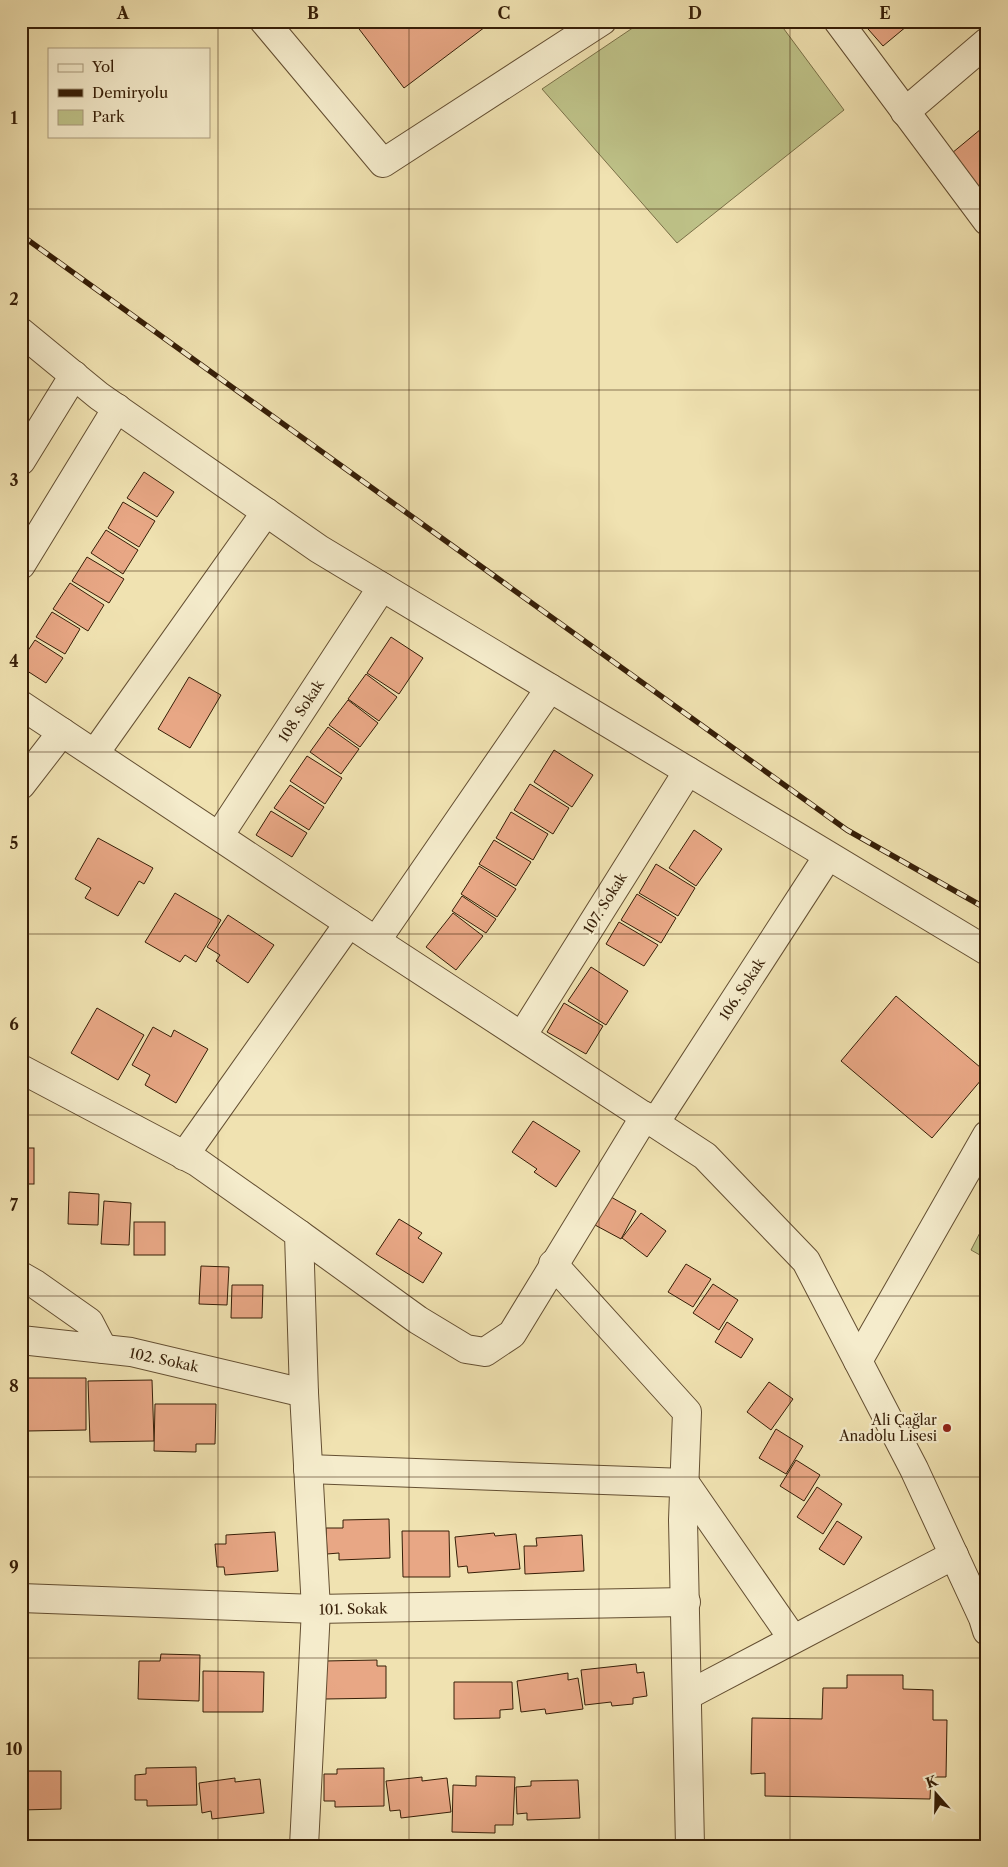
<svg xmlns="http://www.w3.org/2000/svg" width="1008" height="1867" font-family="'Libre Caslon Text',serif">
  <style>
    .green { fill: #bec288; stroke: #7a7048 }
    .building { fill: #e8a785; stroke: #361e07 }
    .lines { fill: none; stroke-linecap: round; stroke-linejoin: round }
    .minor-casing { stroke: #644f32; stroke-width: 30 }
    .minor { stroke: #f5eccc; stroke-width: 28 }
    .rail-casing { stroke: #361e07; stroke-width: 5.5 }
    .rail { stroke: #f5eccc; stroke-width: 4; stroke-dasharray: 11; stroke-linecap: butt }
    .grid { fill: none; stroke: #361e07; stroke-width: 1; stroke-opacity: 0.55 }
    .poi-dot { fill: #8f2418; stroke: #f5eccc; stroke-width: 2 }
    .labels { text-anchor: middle; stroke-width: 4.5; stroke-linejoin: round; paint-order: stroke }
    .street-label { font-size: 14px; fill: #361e07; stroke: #f5eccc }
    .poi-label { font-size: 14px; fill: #361e07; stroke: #f5eccc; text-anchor: end }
    .neatline { fill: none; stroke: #361e07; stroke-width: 2 }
    .grid-label { font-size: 16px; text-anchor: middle; font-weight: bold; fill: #361e07 }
  </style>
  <rect width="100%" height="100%" fill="#f0e2b1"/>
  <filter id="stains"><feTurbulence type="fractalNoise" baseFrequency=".004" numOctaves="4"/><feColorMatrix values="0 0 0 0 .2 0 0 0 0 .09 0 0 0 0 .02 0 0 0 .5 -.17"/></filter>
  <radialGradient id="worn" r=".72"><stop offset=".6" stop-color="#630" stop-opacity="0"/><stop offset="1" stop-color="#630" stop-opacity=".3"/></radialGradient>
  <g class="green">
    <path d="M643,21H778L844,110L677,243L542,89Z"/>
    <path d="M987,1219V1259L971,1250Z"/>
  </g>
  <g class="building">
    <path d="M353,21H493L404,88Z"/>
    <path d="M861,21H913L883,46Z"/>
    <path d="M987,124V190L978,197L946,158Z"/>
    <path d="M144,472L174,492L157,517L127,498Z"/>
    <path d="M123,502L155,521L139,547L108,528Z"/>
    <path d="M106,530L138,550L123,574L91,553Z"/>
    <path d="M87,557L124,579L109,603L72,581Z"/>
    <path d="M70,583L104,605L88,631L53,609Z"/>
    <path d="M52,612L80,629L65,654L36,637Z"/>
    <path d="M391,637L423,658L399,694L367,673Z"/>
    <path d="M35,640L63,658L46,683L21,667V661Z"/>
    <path d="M366,674L397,697L379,721L348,699Z"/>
    <path d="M189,677L221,695L190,748L158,729Z"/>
    <path d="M348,700L378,723L360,747L329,725Z"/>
    <path d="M328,727L359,749L341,774L310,752Z"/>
    <path d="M554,750L593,775L572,807L534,782Z"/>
    <path d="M307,756L342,778L325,804L290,781Z"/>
    <path d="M530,784L569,808L553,834L514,810Z"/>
    <path d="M290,785L324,807L309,830L274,808Z"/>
    <path d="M271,811L307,833L292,857L256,835Z"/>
    <path d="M511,812L548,834L533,860L496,838Z"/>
    <path d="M694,830L722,849L696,886L669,868Z"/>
    <path d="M98,838L153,868L144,884L139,881L118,916L85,898L91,888L75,879Z"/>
    <path d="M494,840L531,862L516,886L479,864Z"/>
    <path d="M656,864L695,888L678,916L639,893Z"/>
    <path d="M479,866L516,889L497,917L461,894Z"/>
    <path d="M175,893L221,920L196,962L185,955L180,962L145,942Z"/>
    <path d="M637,894L676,918L661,943L621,920Z"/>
    <path d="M462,896L496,919L486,933L452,911Z"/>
    <path d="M453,913L483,936L456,970L426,947Z"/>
    <path d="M228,915L274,945L248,983L216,961L220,955L207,947Z"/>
    <path d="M619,922L658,945L644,966L606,944Z"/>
    <path d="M591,967L628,991L606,1025L568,1001Z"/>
    <path d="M896,996L987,1073L932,1138L841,1061Z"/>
    <path d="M564,1003L603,1026L586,1054L547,1032Z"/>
    <path d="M97,1008L144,1035L118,1080L71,1053Z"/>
    <path d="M153,1027L171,1037L174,1030L208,1049L176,1103L145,1085L150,1075L132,1065Z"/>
    <path d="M533,1121L580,1151L556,1187L534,1172L537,1169L512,1152Z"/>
    <rect x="21" y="1148" width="13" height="36"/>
    <path d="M69,1192L99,1194L98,1225L68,1224Z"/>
    <path d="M611,1197L636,1211L621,1239L595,1225Z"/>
    <path d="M104,1201L131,1203L129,1245L101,1244Z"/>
    <path d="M641,1213L666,1231L647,1257L622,1238Z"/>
    <path d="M399,1219L422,1233L418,1238L442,1253L423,1283L376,1254Z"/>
    <rect x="134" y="1222" width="31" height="33"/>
    <path d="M686,1264L711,1279L693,1307L668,1292Z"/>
    <path d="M201,1266L229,1267L227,1305L199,1304Z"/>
    <path d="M713,1284L738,1300L719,1330L693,1313Z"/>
    <path d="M232,1285H263L262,1318H231Z"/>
    <path d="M727,1322L753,1339L741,1358L715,1342Z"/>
    <path d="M26,1378H86V1430L27,1431Z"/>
    <path d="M152,1380L154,1441L90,1442L88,1381Z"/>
    <path d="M769,1382L793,1399L771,1430L747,1412Z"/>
    <path d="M155,1404H216L215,1444H196V1452L154,1451Z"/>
    <path d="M776,1429L803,1446L786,1474L759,1458Z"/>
    <path d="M796,1460L820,1475L804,1501L780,1486Z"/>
    <path d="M817,1487L842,1504L823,1534L797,1517Z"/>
    <path d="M389,1519L390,1558L339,1560V1553L327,1554L326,1528H343V1520Z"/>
    <path d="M837,1521L862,1537L844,1565L819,1549Z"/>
    <path d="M402,1531H449L450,1577H403Z"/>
    <path d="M275,1532L278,1571L225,1575L224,1567H217L215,1544H226V1535Z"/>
    <path d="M494,1533L495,1536L516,1534L520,1569L468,1573L467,1566L458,1567L455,1537Z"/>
    <path d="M582,1535L584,1571L525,1574L524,1546H537L536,1538Z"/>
    <path d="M161,1654L200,1655L199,1701L138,1699L139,1661H160Z"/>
    <path d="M377,1660V1666H386V1698L325,1699V1661Z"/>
    <path d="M636,1664L637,1673L644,1672L647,1696L633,1698V1704L612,1706L611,1702L585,1705L581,1670Z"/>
    <path d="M203,1671L264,1672L263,1712H203Z"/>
    <path d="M568,1673V1680L578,1678L583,1709L546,1714L545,1709L521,1712L517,1681Z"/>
    <path d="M847,1675H903V1689L933,1690V1720H947L946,1777H931L930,1799L765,1796V1773L751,1774L752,1718L822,1719L823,1688H847Z"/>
    <path d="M454,1682H512L513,1709L500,1710V1718L454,1719Z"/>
    <path d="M196,1767L197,1805L147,1806V1800H135V1775L146,1774V1768Z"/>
    <path d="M384,1768V1806L335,1807V1801H324V1774H337V1769Z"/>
    <path d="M21,1771H61V1809L21,1810Z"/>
    <path d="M476,1776L515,1777L513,1825H495V1833L452,1832L453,1785L476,1786Z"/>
    <path d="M422,1777V1781L447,1778L451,1812L401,1818L400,1810L390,1811L386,1781Z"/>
    <path d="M235,1778V1782L260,1779L264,1813L212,1819L211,1811L202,1813L199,1783Z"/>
    <path d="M578,1780L580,1818L527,1820V1813L517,1814L516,1787L531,1786V1781Z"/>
  </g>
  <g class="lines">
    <g class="minor-casing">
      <g id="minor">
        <path d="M264,21L383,163L602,21"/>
        <path d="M838,21L987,221"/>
        <path d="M905,112L987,42"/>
        <path d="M21,332L99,396L319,549L987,951"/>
        <path d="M21,461L74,375"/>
        <path d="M21,565L117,408"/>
        <path d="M21,705L376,941L705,1156L806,1261L914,1469L983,1618L987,1631"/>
        <path d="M95,753L266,512"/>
        <path d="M21,785L62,732"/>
        <path d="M219,836L382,587"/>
        <path d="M376,941L550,688"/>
        <path d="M522,1036L688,771"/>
        <path d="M21,1069L197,1162L299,1234L304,1393L316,1609L304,1846"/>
        <path d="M655,1123L828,856"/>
        <path d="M184,1156L349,923"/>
        <path d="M299,1234L418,1320L466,1349L485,1352L512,1334L645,1116"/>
        <path d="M553,1264L687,1412L683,1520L690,1846"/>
        <path d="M21,1276L35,1284L89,1322L103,1349"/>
        <path d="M21,1340L131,1352L304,1393"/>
        <path d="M858,1361L987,1135"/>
        <path d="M308,1469L685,1483L793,1639"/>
        <path d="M21,1598L316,1609L686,1602"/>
        <path d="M688,1695L954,1555"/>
      </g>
    </g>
    <use href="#minor" class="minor"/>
    <g class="rail-casing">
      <path id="rail" d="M21,235L847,830L987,909"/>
    </g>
    <use href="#rail" class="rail"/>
  </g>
  <path class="grid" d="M218,21V1846M409,21V1846M599,21V1846M790,21V1846M21,209H987M21,390H987M21,571H987M21,752H987M21,934H987M21,1115H987M21,1296H987M21,1477H987M21,1658H987"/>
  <circle class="poi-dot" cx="947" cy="1428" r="5"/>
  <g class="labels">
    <g class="street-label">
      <text transform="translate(301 711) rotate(-57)" y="5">108. Sokak</text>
      <text transform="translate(605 903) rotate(-58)" y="5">107. Sokak</text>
      <text transform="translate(742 989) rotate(-57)" y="5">106. Sokak</text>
      <text transform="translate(164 1360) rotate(12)" y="5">102. Sokak</text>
      <text transform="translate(353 1609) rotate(-1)" y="5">101. Sokak</text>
    </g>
    <g class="poi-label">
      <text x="937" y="1425">Ali Çağlar<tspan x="937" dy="16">Anadolu Lisesi</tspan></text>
    </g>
  </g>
  <rect width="1008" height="1867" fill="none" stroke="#f0e2b1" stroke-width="55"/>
  <rect x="48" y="48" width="162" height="90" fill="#f5eccc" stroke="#a99a7d"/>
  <rect x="58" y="64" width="25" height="8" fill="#f5eccc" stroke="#a99a7d"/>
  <text x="92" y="72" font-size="15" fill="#361e07">Yol</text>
  <rect x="58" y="89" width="25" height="8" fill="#361e07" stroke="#a99a7d"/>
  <text x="92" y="98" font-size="15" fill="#361e07">Demiryolu</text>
  <rect x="58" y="110" width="25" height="15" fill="#bec288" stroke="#a99a7d"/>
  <text x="92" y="122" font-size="15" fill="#361e07">Park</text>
  <g transform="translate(936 1794) rotate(340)" stroke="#f5eccc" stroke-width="4" paint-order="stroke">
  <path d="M0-4L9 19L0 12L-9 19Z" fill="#361e07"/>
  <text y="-8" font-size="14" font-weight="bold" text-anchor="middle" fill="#361e07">K</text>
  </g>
  <rect x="28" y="28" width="952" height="1812" class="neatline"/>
  <g class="grid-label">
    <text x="123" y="19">A</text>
    <text x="313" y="19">B</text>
    <text x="504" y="19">C</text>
    <text x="695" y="19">D</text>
    <text x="885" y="19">E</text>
    <text x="14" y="124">1</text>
    <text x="14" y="305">2</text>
    <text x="14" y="486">3</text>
    <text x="14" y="667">4</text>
    <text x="14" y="849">5</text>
    <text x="14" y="1030">6</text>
    <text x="14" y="1211">7</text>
    <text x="14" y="1392">8</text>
    <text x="14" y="1573">9</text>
    <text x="14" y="1755">10</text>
  </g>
  <rect width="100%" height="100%" filter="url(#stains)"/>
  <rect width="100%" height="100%" fill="url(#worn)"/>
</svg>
